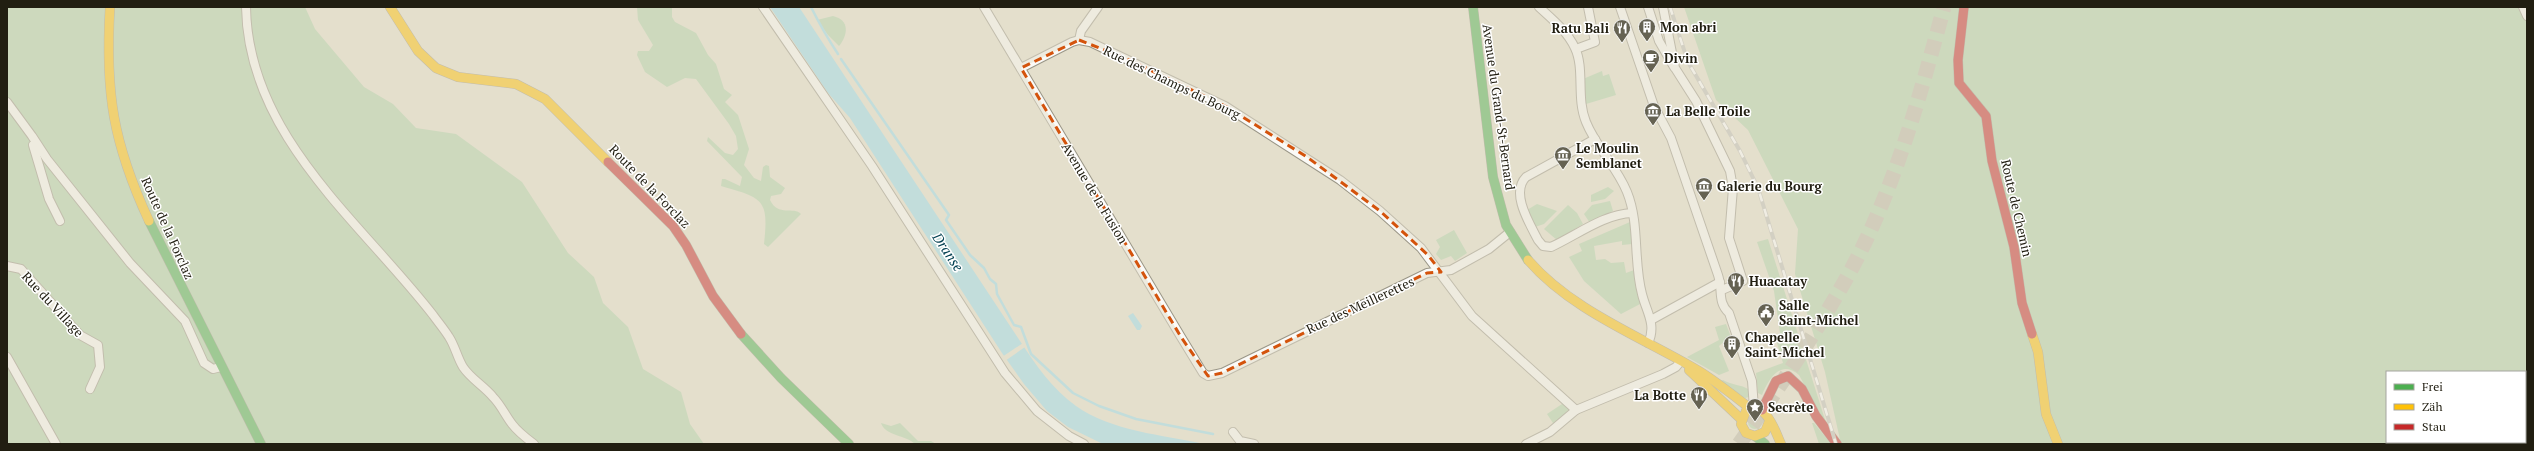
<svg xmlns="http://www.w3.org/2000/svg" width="2534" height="451" font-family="'PT Serif',serif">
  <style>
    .green { fill: #b1d3ac; fill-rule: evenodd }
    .water { fill: #99dbee }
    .pier { fill: #e4dfcc }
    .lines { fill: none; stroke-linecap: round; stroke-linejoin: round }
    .stream { stroke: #99dbee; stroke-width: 2.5 }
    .highway-tunnel { stroke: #bdb8a7; stroke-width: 15; stroke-dasharray: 15 8; stroke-linecap: butt }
    .street-casing { stroke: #9a9687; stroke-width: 10 }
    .fast-casing { stroke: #9a9687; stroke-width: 10 }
    .slow-casing { stroke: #9a9687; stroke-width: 10 }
    .jam-casing { stroke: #9a9687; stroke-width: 10 }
    .street { stroke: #fbfaf7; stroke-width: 8 }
    .fast { stroke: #4caf50; stroke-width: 9 }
    .slow { stroke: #ffc107; stroke-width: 9 }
    .jam { stroke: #c62828; stroke-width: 9 }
    .rail-casing { stroke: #bfbeb8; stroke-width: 4 }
    .rail { stroke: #fff; stroke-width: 2.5; stroke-dasharray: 8; stroke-linecap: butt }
    .marked { fill: none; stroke: #d4530c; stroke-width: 3; stroke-dasharray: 8 5; stroke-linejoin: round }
    .labels { text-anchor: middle; stroke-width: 3; stroke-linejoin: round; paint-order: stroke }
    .poi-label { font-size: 13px; font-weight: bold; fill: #211e11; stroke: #fff; text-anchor: start }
    .street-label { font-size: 13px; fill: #211e11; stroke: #fff }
    .water-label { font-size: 14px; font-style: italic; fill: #054253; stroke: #fff }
  </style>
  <rect width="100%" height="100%" fill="#e4dfcc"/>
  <g class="green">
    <path d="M7,7H305L315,29L364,87L393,104L416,128L456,134L522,182L568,253L594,277L603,303L628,327L643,369L681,392L690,424L704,444H7Z"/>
    <path d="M637,7H672V17L675,22L696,33L708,55L716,64L724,89L732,95L725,102L738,115L749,149L744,165L754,178L761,181L763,167L766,165L769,166L770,177L785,188L781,194L771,196L770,200C778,217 794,206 801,214L768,247L764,244C769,199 763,198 721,186L722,179H725L740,186L742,177L707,141L708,137L725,153L733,155L738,149L736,136L729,124L696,79L685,78L667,87L645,72L637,55L638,51H649L653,45L638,20Z"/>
    <path d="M1684,7H2527V444H1841L1825,372L1795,274L1798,229L1748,130L1716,100ZM2387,372H2525V442H2387Z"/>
    <path d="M833,16C850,20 848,35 839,46L828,35L817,20Z"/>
    <path d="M1602,71L1603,76L1609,74L1616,95L1586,104L1583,79Z"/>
    <path d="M1608,187L1614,191L1605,199L1591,202V195Z"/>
    <path d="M1610,201L1613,211L1590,223L1584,214L1592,205Z"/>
    <path d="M1537,204L1557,211L1544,224L1535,227L1527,210Z"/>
    <path d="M1568,205L1577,213L1583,224L1557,240L1544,229Z"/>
    <path d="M1630,222L1632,244L1622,245V241L1594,246L1596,260L1605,259L1611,263L1624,262L1626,273L1634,270L1642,303L1621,314L1584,281L1569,257L1582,251L1579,244Z"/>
    <path d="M1454,230L1467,253L1455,261L1451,256L1441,260L1436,254L1440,247L1436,240Z"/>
    <path d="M1768,239L1827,426L1799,375C1781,359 1769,378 1762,395L1758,393L1756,373L1783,363L1775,336L1780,333L1774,291L1757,242Z"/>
    <path d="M1726,324L1734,345L1732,346L1727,339L1719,346L1729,371L1719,375L1687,357L1719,340L1715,327Z"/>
    <path d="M1723,380C1732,385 1742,385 1748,389L1749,397L1745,398L1721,381Z"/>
    <path d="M1565,402L1569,409L1555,426L1547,414Z"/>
    <circle cx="1755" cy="422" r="7"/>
    <path d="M881,423L891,426L900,423L918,441H931L936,444H915C906,435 885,436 881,423Z"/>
    <path d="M1812,423H1814L1831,444H1819Z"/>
  </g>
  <g class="water">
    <path d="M770,7H799L1020,341C1036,365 1052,389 1076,406C1111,431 1163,435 1204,444H1103L1068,427L1047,411L1024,384L1002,353L850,118L828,93Z"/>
    <path d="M1133,313L1142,326L1140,330H1137L1128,316Z"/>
  </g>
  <path class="pier" d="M1023,343L1025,347L1005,361L1002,357Z"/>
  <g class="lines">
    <g class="stream">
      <path d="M811,7C819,23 828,39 838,54"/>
      <path d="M841,59L949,215L946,220L970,255L984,268L990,279L996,284L997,294L1014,325L1021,327L1031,354L1073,393L1099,406L1136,419L1213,434"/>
    </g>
    <path class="highway-tunnel" d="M1739,444C1777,391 1814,336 1846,279C1893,195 1919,100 1944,7"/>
    <g class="street-casing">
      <g id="street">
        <path d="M246,7C248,136 360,221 433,315C438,322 444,329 449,337C455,346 457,357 463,367C471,379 484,386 493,397C501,405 505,415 512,424C518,432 526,438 534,444"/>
        <path d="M763,7L872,166L1005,373L1037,411L1069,436L1084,444"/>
        <path d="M984,7L1181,337L1203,373L1208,376L1222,373L1427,273L1451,270L1489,249L1510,232"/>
        <path d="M1539,7C1552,19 1567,31 1575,48C1585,69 1576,98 1586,122C1596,147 1617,167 1627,192C1640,224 1633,261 1642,294C1646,311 1657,325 1648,343"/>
        <path d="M1620,7L1654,106L1671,138L1718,275C1723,290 1717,302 1729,313L1752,381L1754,408"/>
        <path d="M1648,7L1659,41L1674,67"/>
        <path d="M1663,7L1675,68L1696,101L1730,171L1733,188L1729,238L1743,281L1722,290"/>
        <path d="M2523,7L2527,16"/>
        <path d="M1079,40L1081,31L1098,7"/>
        <path d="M1576,49L1595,42L1588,7"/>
        <path d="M1021,68L1072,42L1079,40L1090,42L1225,106L1340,180L1380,211L1421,248L1472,316L1576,410"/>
        <path d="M7,102L32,136L47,159L130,263L185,321L204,363L213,369L221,367"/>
        <path d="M1595,139L1526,177C1510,193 1530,224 1538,240L1543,246L1551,247C1577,235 1604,214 1632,213"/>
        <path d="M33,145L49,199L60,221"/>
        <path d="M7,266L21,269L80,335L98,345L100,367L90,389"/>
        <path d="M1651,320L1720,282"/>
        <path d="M7,357L56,444"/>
        <path d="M1233,432L1240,441L1254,444"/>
        <path d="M1526,444L1550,432L1576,410L1663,374L1676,367L1680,362"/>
      </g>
    </g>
    <g class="fast-casing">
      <g id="fast">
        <path d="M1473,7L1493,177L1506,225L1528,260"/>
        <path d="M149,221L261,444"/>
        <path d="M741,334L781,378L849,444"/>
        <path d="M1755,436L1765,444"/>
      </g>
    </g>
    <g class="slow-casing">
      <g id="slow">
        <path d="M110,7C105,93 113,143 149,221"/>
        <path d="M390,7L418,51L436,68L458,77L516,84L545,99L608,162"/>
        <path d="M1528,260C1572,311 1642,337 1699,371C1717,382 1734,396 1751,409"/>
        <path d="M2032,334L2038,352L2046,414L2058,444"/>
        <path d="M1689,370L1741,419"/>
        <path d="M1769,422L1765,432L1755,436L1746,433L1741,424L1746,411C1766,400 1775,431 1781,444"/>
      </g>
    </g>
    <g class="jam-casing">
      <g id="jam">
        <path d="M1964,7L1958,60L1959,83L1986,116L1992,161L2014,247L2022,303L2032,334"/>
        <path d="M608,162L673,226L686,245L713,296L741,334"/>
        <path d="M1762,410L1776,381L1788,376L1802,389L1816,416L1837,444"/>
      </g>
    </g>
    <use href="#street" class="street"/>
    <use href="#fast" class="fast"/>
    <use href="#slow" class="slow"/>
    <use href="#jam" class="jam"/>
    <g class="rail-casing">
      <path id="rail" d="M1670,7L1688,62L1740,151L1758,188L1836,444"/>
    </g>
    <use href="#rail" class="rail"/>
  </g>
  <path d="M0 0H2534V451H0ZM1079,40L1125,58L1225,106L1307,157L1380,211L1428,255L1441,272L1427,273L1222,373L1208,376L1181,337L1021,68Z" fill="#e4dfcc" fill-opacity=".55" fill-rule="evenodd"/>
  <path class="marked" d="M1079,40L1125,58L1225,106L1307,157L1380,211L1428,255L1441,272L1427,273L1222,373L1208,376L1181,337L1021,68Z"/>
  <defs>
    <g id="building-pin" transform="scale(0.9)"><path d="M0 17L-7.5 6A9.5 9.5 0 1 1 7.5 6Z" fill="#656252" stroke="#fff"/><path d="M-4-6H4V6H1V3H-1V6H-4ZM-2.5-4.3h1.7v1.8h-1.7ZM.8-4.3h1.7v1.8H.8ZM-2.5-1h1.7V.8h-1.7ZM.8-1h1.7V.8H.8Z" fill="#fff"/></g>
    <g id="restaurant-pin" transform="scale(0.9)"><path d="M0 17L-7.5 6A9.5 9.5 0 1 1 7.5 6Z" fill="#656252" stroke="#fff"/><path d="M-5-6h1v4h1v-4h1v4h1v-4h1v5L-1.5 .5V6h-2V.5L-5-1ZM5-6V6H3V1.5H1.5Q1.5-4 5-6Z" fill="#fff"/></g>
    <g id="cafe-pin" transform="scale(0.9)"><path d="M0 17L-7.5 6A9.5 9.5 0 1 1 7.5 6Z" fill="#656252" stroke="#fff"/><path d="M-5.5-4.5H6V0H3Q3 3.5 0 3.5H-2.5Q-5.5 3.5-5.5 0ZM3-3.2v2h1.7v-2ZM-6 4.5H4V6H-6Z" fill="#fff"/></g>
    <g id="museum-pin" transform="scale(0.9)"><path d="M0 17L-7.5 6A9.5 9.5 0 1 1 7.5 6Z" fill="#656252" stroke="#fff"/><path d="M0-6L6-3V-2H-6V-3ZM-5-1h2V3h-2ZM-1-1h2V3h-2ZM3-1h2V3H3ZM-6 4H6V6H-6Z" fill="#fff"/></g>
    <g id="civic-pin" transform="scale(0.9)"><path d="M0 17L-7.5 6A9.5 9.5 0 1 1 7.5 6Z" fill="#656252" stroke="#fff"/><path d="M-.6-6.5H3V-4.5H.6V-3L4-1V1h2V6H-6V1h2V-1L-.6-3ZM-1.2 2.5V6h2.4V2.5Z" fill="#fff"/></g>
    <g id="sight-pin" transform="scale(0.9)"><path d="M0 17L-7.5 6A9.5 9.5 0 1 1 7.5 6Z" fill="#656252" stroke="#fff"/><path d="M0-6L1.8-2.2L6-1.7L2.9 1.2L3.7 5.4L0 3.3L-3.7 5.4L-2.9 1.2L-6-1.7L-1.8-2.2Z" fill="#fff"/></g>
  </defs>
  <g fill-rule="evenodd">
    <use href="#building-pin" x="1647" y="27"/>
    <use href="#restaurant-pin" x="1622" y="28"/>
    <use href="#cafe-pin" x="1651" y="58"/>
    <use href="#museum-pin" x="1653" y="111"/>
    <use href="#museum-pin" x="1563" y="155"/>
    <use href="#museum-pin" x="1704" y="186"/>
    <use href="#restaurant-pin" x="1736" y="281"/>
    <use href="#civic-pin" x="1766" y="312"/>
    <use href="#building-pin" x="1732" y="344"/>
    <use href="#restaurant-pin" x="1699" y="395"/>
    <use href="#sight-pin" x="1755" y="407"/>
  </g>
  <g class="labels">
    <g class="poi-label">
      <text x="1660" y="32">Mon abri</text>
      <text x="1609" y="33" text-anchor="end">Ratu Bali</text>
      <text x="1664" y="63">Divin</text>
      <text x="1666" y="116">La Belle Toile</text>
      <text x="1576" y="153">Le Moulin<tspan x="1576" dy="15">Semblanet</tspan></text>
      <text x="1717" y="191">Galerie du Bourg</text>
      <text x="1749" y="286">Huacatay</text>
      <text x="1779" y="310">Salle<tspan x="1779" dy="15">Saint-Michel</tspan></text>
      <text x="1745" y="342">Chapelle<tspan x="1745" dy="15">Saint-Michel</tspan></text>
      <text x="1686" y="400" text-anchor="end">La Botte</text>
      <text x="1768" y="412">Secrète</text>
    </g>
    <g class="street-label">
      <text transform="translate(1172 82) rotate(26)" y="5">Rue des Champs du Bourg</text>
      <text transform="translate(1499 107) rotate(82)" y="5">Avenue du Grand-St-Bernard</text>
      <text transform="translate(650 186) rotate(46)" y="5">Route de la Forclaz</text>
      <text transform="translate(1095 193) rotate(59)" y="5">Avenue de la Fusion</text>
      <text transform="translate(2017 208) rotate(77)" y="5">Route de Chemin</text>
      <text transform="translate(168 228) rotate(66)" y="5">Route de la Forclaz</text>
      <text transform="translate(53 304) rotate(47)" y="5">Rue du Village</text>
      <text transform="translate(1360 305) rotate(-25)" y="5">Rue des Meillerettes</text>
    </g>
    <g class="water-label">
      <text transform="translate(948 252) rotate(56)" y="5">Dranse</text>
    </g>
  </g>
  <rect width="2534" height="451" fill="none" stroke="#211e11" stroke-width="16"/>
  <rect x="2386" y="371" width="140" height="72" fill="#ffffff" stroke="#a6a5a0"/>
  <rect x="2394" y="384" width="20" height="6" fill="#4caf50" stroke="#a6a5a0"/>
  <text x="2422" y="391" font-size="12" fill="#211e11">Frei</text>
  <rect x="2394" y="404" width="20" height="6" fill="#ffc107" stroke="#a6a5a0"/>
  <text x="2422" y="411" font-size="12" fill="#211e11">Zäh</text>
  <rect x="2394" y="424" width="20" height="6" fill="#c62828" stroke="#a6a5a0"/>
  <text x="2422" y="431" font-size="12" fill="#211e11">Stau</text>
</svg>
